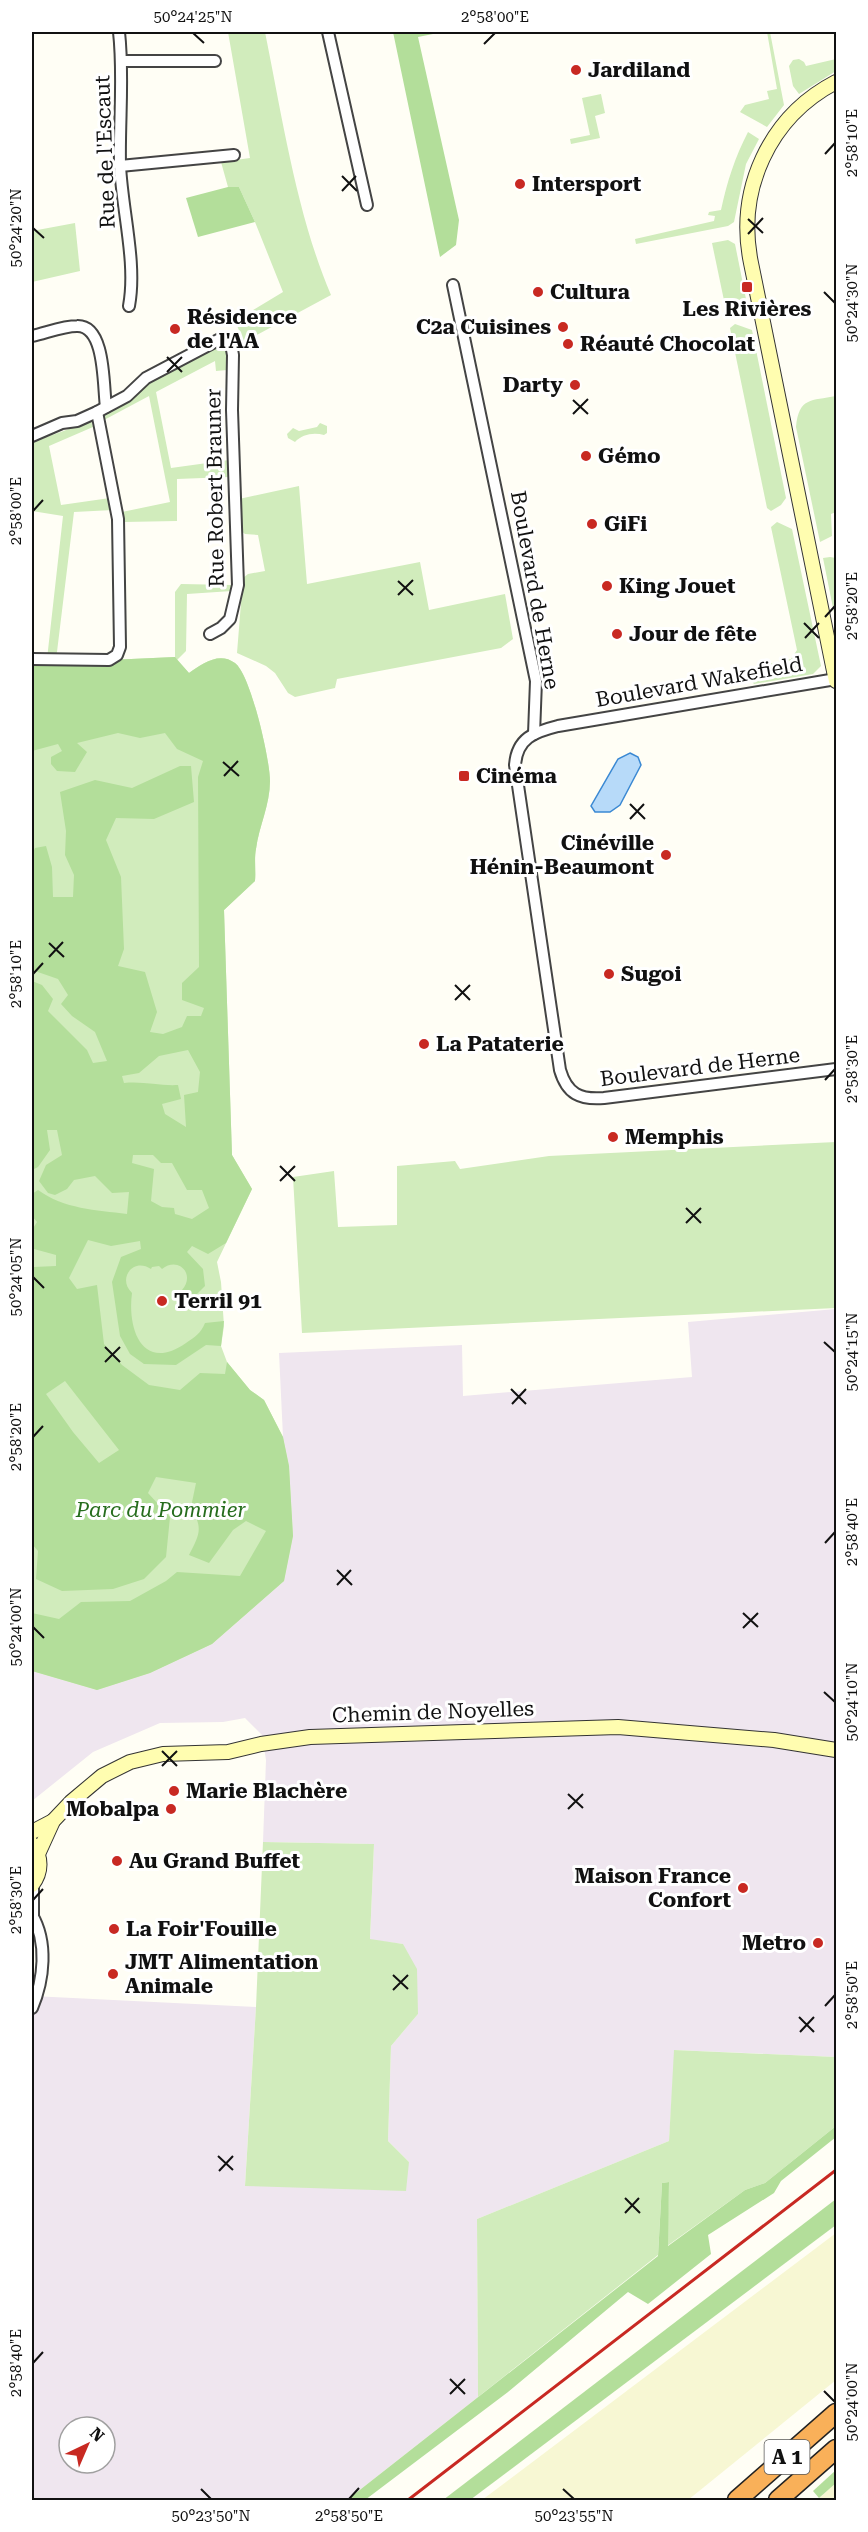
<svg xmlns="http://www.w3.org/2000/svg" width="868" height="2532" font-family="'Roboto Serif',serif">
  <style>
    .industrial { fill: #efe6ef; fill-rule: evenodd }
    .farmland { fill: #f7f7d3 }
    .green { fill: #d1ecbc }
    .forest { fill: #b3de9a; fill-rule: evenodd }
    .water { fill: #b7daf9; stroke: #3b89d3; stroke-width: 1.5 }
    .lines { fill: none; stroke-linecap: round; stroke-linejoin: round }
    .street-casing { stroke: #444; stroke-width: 14 }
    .secondary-casing { stroke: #333; stroke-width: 16 }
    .highway-casing { stroke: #222; stroke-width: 21 }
    .street { stroke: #fff; stroke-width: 10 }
    .secondary { stroke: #fffdb0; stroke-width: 14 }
    .highway { stroke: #f9b059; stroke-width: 18 }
    .rail { stroke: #c82922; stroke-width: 3 }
    .ticks { fill: none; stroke: #111; stroke-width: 2 }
    .poi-dot { fill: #c82922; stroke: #fff; stroke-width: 2 }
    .labels { text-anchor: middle; stroke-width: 6; stroke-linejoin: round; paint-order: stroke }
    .shield { fill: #fff; stroke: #585858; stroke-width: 1.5 }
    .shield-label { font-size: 20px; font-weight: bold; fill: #111 }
    .poi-label { font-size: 21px; font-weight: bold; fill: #111; stroke: #fff; text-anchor: start }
    .street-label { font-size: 21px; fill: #111; stroke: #fff }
    .park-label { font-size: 21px; font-style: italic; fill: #266d1d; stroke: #fff }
    .neatline { fill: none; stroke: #111; stroke-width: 2 }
    .ticks-label { font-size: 15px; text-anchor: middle; fill: #111 }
  </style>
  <rect width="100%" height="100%" fill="#fffef5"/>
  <path class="industrial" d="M836,1309V2057L675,2050L669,2141L477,2219L478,2397L347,2500H32V1996L256,2007L245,2185L409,2162L388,2141L391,2046L418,2014L403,1944L370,1940L374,1844L263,1842L266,1760L262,1735L245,1718L223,1722L160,1723L93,1752L32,1801V1671L97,1690L150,1673L212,1644L284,1581L293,1536L289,1466L283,1437L279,1353L462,1345L463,1396L692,1377L688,1322ZM69,2427H105V2463H69Z"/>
  <g class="farmland">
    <path d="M836,2233V2380L688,2500H482Z"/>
    <path d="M836,2483V2500H817Z"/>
  </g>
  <g class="green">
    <path d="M228,32H265C282,116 297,216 331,295L244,342L235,321L283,292L255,222L239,187H228L221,162L250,158Z"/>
    <path d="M767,32H770L784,105L767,127L740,112L745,105L769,99L767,91L777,89Z"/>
    <path d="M799,59L804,62L806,66L836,59V71L799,94L793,86L789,66L793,60Z"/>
    <path d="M601,94L605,113L595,116L600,138L571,144L570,139L590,135L582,98Z"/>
    <path d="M748,132L759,139L746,164L734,222L728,226L636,244L635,239L714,221L715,216L708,215L709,212L721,210C727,182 735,157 748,132Z"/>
    <path d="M75,223L80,271L32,282V231Z"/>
    <path d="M728,240L735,244L746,299L732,313L726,310L712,243Z"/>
    <path d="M735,324L752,330L786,498L781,505L771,511L767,508L730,328Z"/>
    <path d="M221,345L227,350V370L216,371L215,361L156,392L171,468L229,460V477L177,479V521L124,522L122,512L170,502L149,396L104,420V414L135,397L147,384Z"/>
    <path d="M836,396V512L831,514L832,536L820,542L796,427C799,397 811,401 836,396Z"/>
    <path d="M91,421L93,427L49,446L61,505L110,498L113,510L74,512L56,660H109L175,657V592L181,584L232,585V591L187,594L186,651L177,660L189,673C202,664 219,651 235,663C251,675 270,760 270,781C270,805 259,826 256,849C254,859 256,871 255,881L224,910L232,1155L252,1189L217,1262L221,1282L224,1326L221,1346L227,1362L250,1390L264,1400L283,1437L289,1466L293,1536L284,1581L212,1644L150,1673L97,1690L32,1671V659H47L63,516L32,511V443C52,434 71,429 91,421Z"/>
    <path d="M320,423L327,426V433L324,435C314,432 302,434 295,442L288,438L287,434L293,428L299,431L317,427Z"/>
    <path d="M299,486L307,584L420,562L429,610L505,594L513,639L501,648L337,679L335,688L295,697L288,693L275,673L266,666L237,653L243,578L248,574L265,571L258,535L245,534L240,530L239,499Z"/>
    <path d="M777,522L792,529L821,666L813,674L754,684L749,678L754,667L791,659L797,650L771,527Z"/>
    <path d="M830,557L836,558V623L823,558Z"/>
    <path d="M836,1142V1308L302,1333L293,1177L334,1171L338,1227L397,1225V1166L455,1161L460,1169L549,1156Z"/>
    <path d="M263,1842L374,1844L370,1939L403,1944L417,1969L418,2014L391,2046L388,2141L409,2162L406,2191L245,2186L256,2007Z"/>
    <path d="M674,2050L836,2057V2126L765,2183L745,2190L667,2246L669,2182L662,2183L658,2255L478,2397L477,2219L669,2141Z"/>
  </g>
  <g class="forest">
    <path d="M393,32H443L418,37L459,220L456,245L440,257Z"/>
    <path d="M228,187H239L255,222L198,237L186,198Z"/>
    <path d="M175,657L189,673C202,664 219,651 235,663C251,675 270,760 270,781C270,805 259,826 256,849C254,859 256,871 255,881L224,910L232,1155L252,1189L226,1243L208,1254L192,1246L187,1252L203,1269L205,1286L197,1294L187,1295L182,1290C196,1274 178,1256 162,1269L159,1266L152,1267L151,1269C133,1257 117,1279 132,1293C127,1330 143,1373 186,1343C195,1337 201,1333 205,1323L224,1321L221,1346L206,1345L176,1365L144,1364L130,1354L120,1336L112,1282L121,1257L141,1249L140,1241L111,1246L88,1240L69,1278L77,1289L97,1285L104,1344L122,1365L149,1385L180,1390L200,1373L225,1374L227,1362L250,1390L264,1400L283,1437L289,1466L293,1536L284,1581L212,1644L150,1673L97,1690L32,1671V1613L59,1619L81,1602L130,1601L166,1581L177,1572L240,1576L266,1531L246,1521L233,1530L209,1563L189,1555C200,1533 203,1529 191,1507L196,1483L156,1477L148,1493L170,1517L166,1557L144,1579L113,1589L62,1591L36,1579L38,1551L32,1544V1260L34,1267L56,1266V1255L34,1249L32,1230L37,1222L32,1216V1194L38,1190C64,1209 96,1210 127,1214L129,1192L112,1193L95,1176L74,1180L67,1189L55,1195L48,1193L39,1181L46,1165L62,1155L57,1130H47L50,1150L38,1167L32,1170V981L42,985L53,999L48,1011L87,1050L93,1063L107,1061L95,1032L72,1016L61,1004L68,995L58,979L32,970V855L35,848L46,846L52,867L53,897H73L74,875L65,855L66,831L60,792L95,780L132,788L180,766H191L194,802L154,819L116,818L106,840L121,877L124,949L118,966L145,972L157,1012L150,1032L163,1034L182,1027L187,1016H201L204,1008L182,1000V983L199,967L198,777L203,761L177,749L165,733L140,738L118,733L77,743L87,752L75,772L57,771L51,764V757L62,751L58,744L32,751V659L109,660ZM188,1050L200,1072L198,1092L184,1095L186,1127L165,1114L162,1104L181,1099L178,1085C159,1086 143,1081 124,1083L122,1076L139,1073L159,1056ZM133,1155H153L161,1163H172L187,1190H202L209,1208L192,1219L175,1214L174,1208L162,1207L151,1201L154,1169L132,1163ZM65,1381L119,1450L99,1463L73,1432L46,1394Z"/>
    <path d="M836,2126V2137L781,2181L774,2193L708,2235L711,2254L648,2304L628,2292L508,2392L365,2500H347L658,2256L662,2183L669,2182L668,2246L745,2190L765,2183Z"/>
    <path d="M836,2199V2225L470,2500H443Z"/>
    <path d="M836,2470V2483L819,2498L813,2491Z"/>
  </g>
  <path class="water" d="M630,753L638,757L641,765L620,805L610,812H595L591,806L618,759Z"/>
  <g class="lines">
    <g class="street-casing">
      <g id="street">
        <path d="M119,32C124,76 119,120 120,165C122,210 137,263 129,306"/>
        <path d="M328,32L367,205"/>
        <path d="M122,61H215"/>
        <path d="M120,166L234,155"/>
        <path d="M453,285L536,681L534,734"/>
        <path d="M32,336C46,333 63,326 77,326C106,325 103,387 106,407"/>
        <path d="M32,436L62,423L77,421L97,412L127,396L146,378L222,338L230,339L233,355L232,410L238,585L230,619L221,628L210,634"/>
        <path d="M32,659L109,660L117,655L120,647L118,519L97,412"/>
        <path d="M836,679L558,726C534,732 517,738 515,765L560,1070C567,1094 580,1100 604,1098L836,1069"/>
        <path d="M33,1884V1917"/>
        <path d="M32,1915C48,1942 44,1980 32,2008"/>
      </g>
    </g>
    <g class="secondary-casing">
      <g id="secondary">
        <path d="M836,82C769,117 736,190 751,263L836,681"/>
        <path d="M32,1832L53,1821"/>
        <path d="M32,1844C42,1857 42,1872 32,1885"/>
        <path d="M38,1854L53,1821L71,1802L102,1776L130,1762L163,1754L228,1752L261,1744L310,1737L618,1727L774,1740L836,1750"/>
      </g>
    </g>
    <g class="highway-casing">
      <g id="highway">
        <path d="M737,2500L836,2413"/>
        <path d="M778,2500L836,2449"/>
      </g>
    </g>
    <use href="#street" class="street"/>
    <use href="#secondary" class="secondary"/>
    <use href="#highway" class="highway"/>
    <path class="rail" d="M408,2500L836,2170"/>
  </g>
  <path class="ticks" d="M193,33L204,43M484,44L495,33M825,154L835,143M342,176L357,191M342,191L356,176M748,219L763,233M33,228L44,238M748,234L763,218M824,292L835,303M167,357L182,372M167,372L182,357M573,400L588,414M573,414L588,399M33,511L43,500M398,581L413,595M398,595L413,580M825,617L835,606M804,623L819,638M805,638L819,623M223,762L239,776M224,776L238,761M630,804L645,819M630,819L644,804M49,943L64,957M49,957L63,942M33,974L43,963M455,985L470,1000M455,1000L470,985M825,1080L835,1069M280,1166L295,1181M280,1181L295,1166M686,1208L701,1223M686,1223L701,1208M33,1277L44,1288M824,1342L835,1352M105,1347L120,1362M105,1362L120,1347M511,1389L526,1404M512,1404L526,1389M33,1437L43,1426M825,1543L835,1532M337,1570L352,1585M337,1585L351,1570M743,1613L758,1627M33,1627L44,1638M743,1628L758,1613M824,1692L835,1702M162,1751L177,1766M162,1766L177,1751M568,1794L583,1808M568,1809L583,1794M33,1900L43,1889M393,1975L408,1989M393,1990L408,1975M825,2006L835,1995M799,2017L814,2032M800,2032L814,2017M218,2156L233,2170M219,2171L233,2156M625,2198L640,2213M625,2213L639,2198M33,2363L43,2352M450,2379L465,2394M824,2391L835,2402M450,2394L465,2379M201,2489L211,2499M563,2489L574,2499M349,2499L359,2488"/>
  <g class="poi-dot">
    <circle cx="576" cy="70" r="6"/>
    <circle cx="520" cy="184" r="6"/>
    <rect x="741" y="281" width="12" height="12" rx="3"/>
    <circle cx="538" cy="292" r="6"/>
    <circle cx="563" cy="327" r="6"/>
    <circle cx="175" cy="329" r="6"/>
    <circle cx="568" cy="344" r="6"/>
    <circle cx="575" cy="385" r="6"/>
    <circle cx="586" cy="456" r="6"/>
    <circle cx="592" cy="524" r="6"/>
    <circle cx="607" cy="586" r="6"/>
    <circle cx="617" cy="634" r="6"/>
    <rect x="458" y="770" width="12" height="12" rx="3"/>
    <circle cx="666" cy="855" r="6"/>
    <circle cx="609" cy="974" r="6"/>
    <circle cx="424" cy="1044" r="6"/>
    <circle cx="613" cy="1137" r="6"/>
    <circle cx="162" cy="1301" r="6"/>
    <circle cx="174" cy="1791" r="6"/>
    <circle cx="171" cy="1809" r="6"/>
    <circle cx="117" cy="1861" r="6"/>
    <circle cx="743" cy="1888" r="6"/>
    <circle cx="114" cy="1929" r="6"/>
    <circle cx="818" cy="1943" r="6"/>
    <circle cx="113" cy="1974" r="6"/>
  </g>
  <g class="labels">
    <rect class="shield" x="764.5" y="2440" width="45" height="34" rx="4.5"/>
    <g class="shield-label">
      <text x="787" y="2464">A 1</text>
    </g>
    <g class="poi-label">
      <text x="588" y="77">Jardiland</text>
      <text x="532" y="191">Intersport</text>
      <text x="550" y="299">Cultura</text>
      <text x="747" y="316" text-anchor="middle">Les Rivières</text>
      <text x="187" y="324">Résidence<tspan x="187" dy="24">de l'AA</tspan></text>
      <text x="551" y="334" text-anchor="end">C2a Cuisines</text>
      <text x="580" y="351">Réauté Chocolat</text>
      <text x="563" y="392" text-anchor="end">Darty</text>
      <text x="598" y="463">Gémo</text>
      <text x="604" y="531">GiFi</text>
      <text x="619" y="593">King Jouet</text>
      <text x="629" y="641">Jour de fête</text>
      <text x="476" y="783">Cinéma</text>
      <text x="654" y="850" text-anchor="end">Cinéville<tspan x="654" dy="24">Hénin-Beaumont</tspan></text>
      <text x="621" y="981">Sugoi</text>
      <text x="436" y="1051">La Pataterie</text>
      <text x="625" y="1144">Memphis</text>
      <text x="174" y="1308">Terril 91</text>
      <text x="186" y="1798">Marie Blachère</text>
      <text x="159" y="1816" text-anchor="end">Mobalpa</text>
      <text x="129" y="1868">Au Grand Buffet</text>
      <text x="731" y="1883" text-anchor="end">Maison France<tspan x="731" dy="24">Confort</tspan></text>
      <text x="126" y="1936">La Foir'Fouille</text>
      <text x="806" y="1950" text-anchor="end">Metro</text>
      <text x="125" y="1969">JMT Alimentation<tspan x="125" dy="24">Animale</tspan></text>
    </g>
    <g class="street-label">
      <text transform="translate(105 152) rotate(-92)" y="7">Rue de l'Escaut</text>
      <text transform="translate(215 488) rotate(-91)" y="7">Rue Robert Brauner</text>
      <text transform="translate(535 590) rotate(80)" y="7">Boulevard de Herne</text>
      <text transform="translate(699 682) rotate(-10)" y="7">Boulevard Wakefield</text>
      <text transform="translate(700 1067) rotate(-7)" y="7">Boulevard de Herne</text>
      <text transform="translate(433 1712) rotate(-2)" y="7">Chemin de Noyelles</text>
    </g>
    <g class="park-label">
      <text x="161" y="1517">Parc du Pommier</text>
    </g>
  </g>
  <rect width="868" height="2532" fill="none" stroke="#ffffff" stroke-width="66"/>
  <g transform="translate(87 2445) rotate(44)"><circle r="28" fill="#ffffff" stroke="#a0a0a0" stroke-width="1.5"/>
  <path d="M0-4.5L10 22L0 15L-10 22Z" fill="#c82922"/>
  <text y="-9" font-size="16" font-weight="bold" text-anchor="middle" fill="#111111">N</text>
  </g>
  <rect x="33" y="33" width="802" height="2466" class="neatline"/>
  <g class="ticks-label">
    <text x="193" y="22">50°24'25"N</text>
    <text x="495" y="22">2°58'00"E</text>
    <text transform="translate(852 143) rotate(-90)" y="5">2°58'10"E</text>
    <text transform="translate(16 228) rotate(-90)" y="5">50°24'20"N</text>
    <text transform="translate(852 303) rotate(-90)" y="5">50°24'30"N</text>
    <text transform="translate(16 511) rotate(-90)" y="5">2°58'00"E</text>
    <text transform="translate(852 606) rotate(-90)" y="5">2°58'20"E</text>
    <text transform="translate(16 974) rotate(-90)" y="5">2°58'10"E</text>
    <text transform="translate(852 1069) rotate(-90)" y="5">2°58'30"E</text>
    <text transform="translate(16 1277) rotate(-90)" y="5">50°24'05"N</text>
    <text transform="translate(852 1352) rotate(-90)" y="5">50°24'15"N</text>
    <text transform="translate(16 1437) rotate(-90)" y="5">2°58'20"E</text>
    <text transform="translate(852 1532) rotate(-90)" y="5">2°58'40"E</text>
    <text transform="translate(16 1627) rotate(-90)" y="5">50°24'00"N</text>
    <text transform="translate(852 1702) rotate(-90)" y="5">50°24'10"N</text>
    <text transform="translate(16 1900) rotate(-90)" y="5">2°58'30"E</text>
    <text transform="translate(852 1995) rotate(-90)" y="5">2°58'50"E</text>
    <text transform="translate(16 2363) rotate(-90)" y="5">2°58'40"E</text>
    <text transform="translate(852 2402) rotate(-90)" y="5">50°24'00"N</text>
    <text x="211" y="2521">50°23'50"N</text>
    <text x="349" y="2521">2°58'50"E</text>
    <text x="574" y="2521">50°23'55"N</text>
  </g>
</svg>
